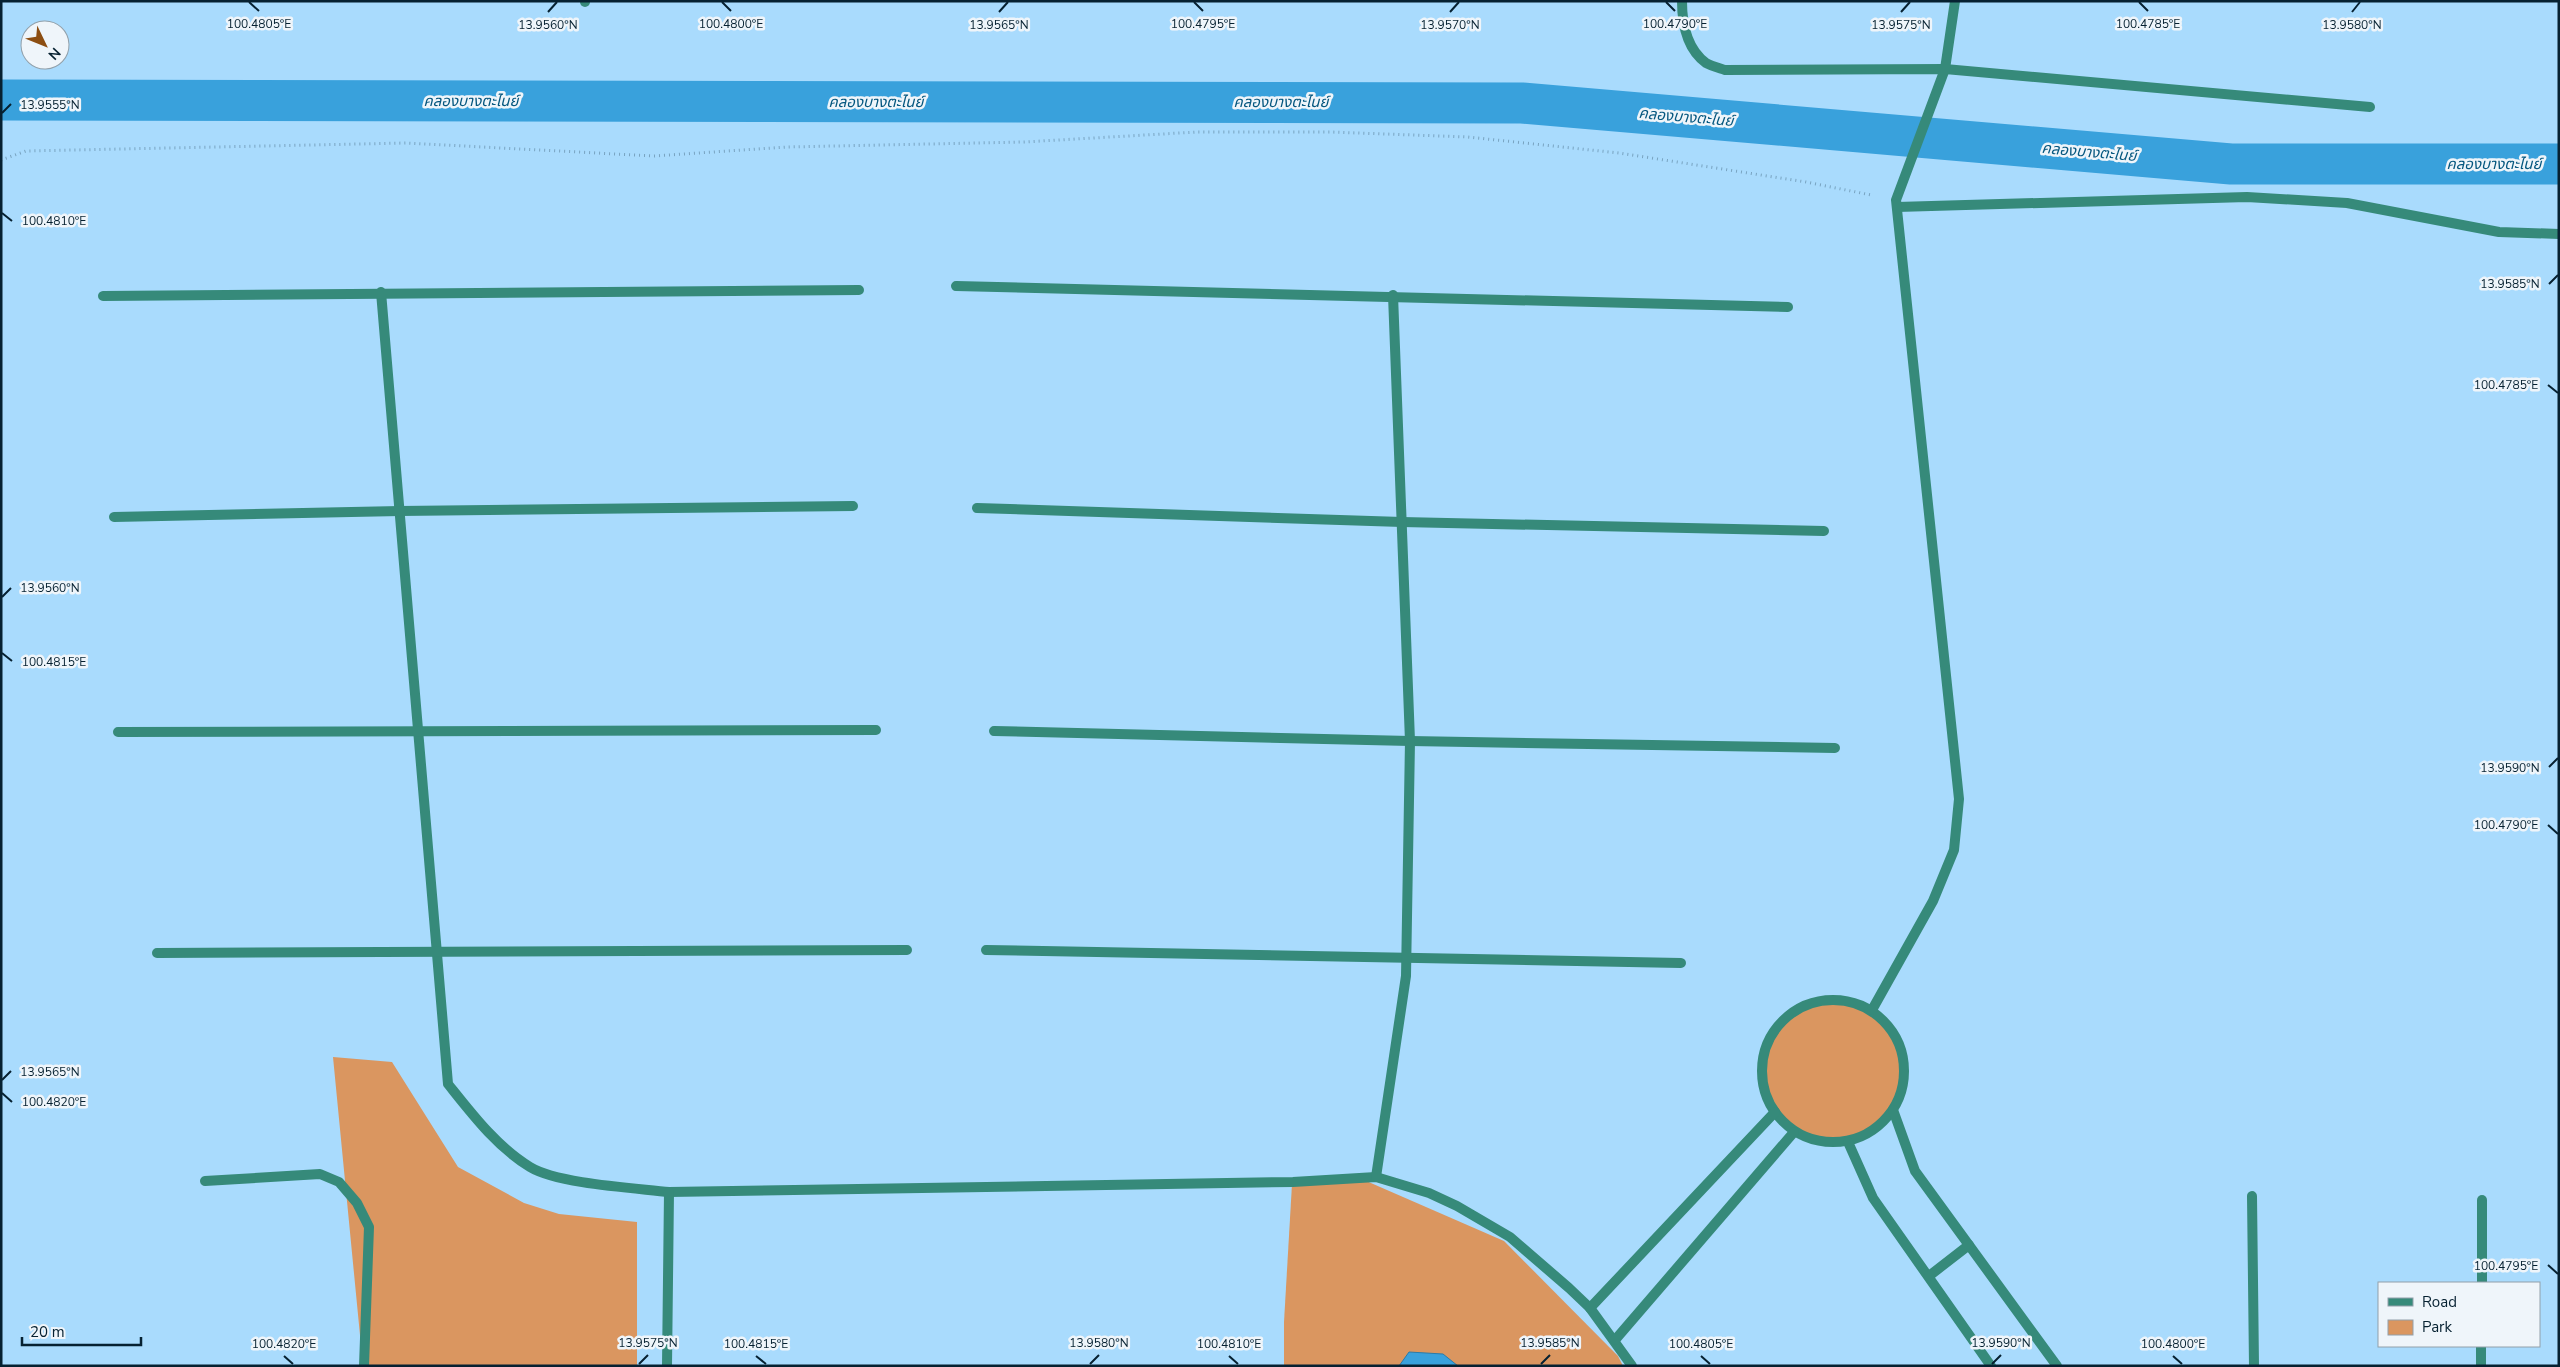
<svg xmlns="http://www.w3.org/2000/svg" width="2560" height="1367" font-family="'Nunito Sans','Noto Sans Thai',sans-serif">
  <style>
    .green { fill: #da9660 }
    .water { fill: #39a1dc; stroke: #2a7ba9 }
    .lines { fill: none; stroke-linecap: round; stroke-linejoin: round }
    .canal { stroke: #39a1dc; stroke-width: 41 }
    .path { stroke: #78a3c0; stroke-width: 3; stroke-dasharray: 1 4; stroke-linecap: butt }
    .lane { stroke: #368a7a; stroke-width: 10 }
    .street { stroke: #368a7a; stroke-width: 10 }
    .ticks { fill: none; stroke: #062131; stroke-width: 2 }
    .labels { text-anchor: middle; stroke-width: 5; stroke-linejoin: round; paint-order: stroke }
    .water-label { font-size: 15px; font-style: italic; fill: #05577f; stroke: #eff5fa }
    .ticks-label { font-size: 12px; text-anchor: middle; fill: #062131; stroke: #eff5fa; stroke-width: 5; stroke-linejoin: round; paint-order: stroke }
  </style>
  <rect width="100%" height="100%" fill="#a9dbfd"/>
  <g class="green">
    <circle cx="1833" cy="1071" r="71"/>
    <path d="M333,1057L392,1062L458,1167L524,1203L559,1214L637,1222V1366H363Z"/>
    <path d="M1364,1180L1504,1241L1618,1356L1623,1366H1284V1322L1292,1184Z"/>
  </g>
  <path class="water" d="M1409,1352L1443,1354L1458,1366H1399Z"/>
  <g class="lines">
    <path class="canal" d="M1,100L1522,103L2231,164H2559"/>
    <path class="path" d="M1,160L26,151L406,143L654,156L787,147L1024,142L1197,132H1330L1468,137L1619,153L1806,182L1871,195"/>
    <path class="lane" d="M585,2V1"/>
    <g class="street">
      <path d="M1682,1C1682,23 1687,49 1706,63C1711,66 1719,68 1725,70L1945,69L2370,107"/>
      <path d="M1897,207L2247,197L2347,203L2499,232L2559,234"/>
      <path d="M956,286L1788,307"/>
      <path d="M381,292L448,1084C472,1114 497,1147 530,1167C558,1184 635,1188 669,1192L1293,1182L1376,1177L1429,1193L1457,1206L1510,1237L1569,1288L1590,1308L1632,1366"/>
      <path d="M103,296L859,290"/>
      <path d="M977,508L1402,522L1824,531"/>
      <path d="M114,517L400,511L853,506"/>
      <path d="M994,731L1410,741L1835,748"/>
      <path d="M118,732L876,730"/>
      <path d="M986,950L1681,963"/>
      <path d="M157,953L907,950"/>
      <circle cx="1833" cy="1071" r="71"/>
      <path d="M1872,1010L1933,901L1954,850L1959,799L1896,200L1945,69L1955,1"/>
      <path d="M1893,1110L1915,1171L2057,1366"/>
      <path d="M1848,1142L1873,1198L1991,1366"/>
      <path d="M1376,1177L1406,976L1410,741L1393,295"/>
      <path d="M205,1181L320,1174L339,1182L357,1203L369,1227L364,1366"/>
      <path d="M2252,1196L2254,1366"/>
      <path d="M1929,1276L1969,1245"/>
      <path d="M2482,1283V1200"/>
      <path d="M1590,1308L1775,1112"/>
      <path d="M1615,1340L1794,1132"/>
      <path d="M667,1366L669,1192"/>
      <path d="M2481,1366V1346"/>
    </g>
  </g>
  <path class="ticks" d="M249,2L259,11M722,2L731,11M1194,2L1203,11M1666,2L1675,11M2139,2L2148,11M548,12L557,2M999,12L1008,2M1450,12L1459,2M1901,12L1910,2M2352,12L2360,2M2,113L11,104M2,213L12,221M2549,284L2558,275M2548,385L2558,393M2,597L11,588M2,653L12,661M2549,767L2558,758M2548,825L2558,834M2,1080L11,1071M2,1093L12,1102M2548,1265L2558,1274M284,1356L293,1364M756,1356L766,1364M1229,1356L1238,1364M1701,1356L1710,1364M2173,1356L2182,1364M639,1364L648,1355M1090,1364L1099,1355M1541,1364L1550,1355M1992,1364L2001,1355"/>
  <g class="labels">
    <g class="water-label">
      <text x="471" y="106">คลองบางตะไนย์</text>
      <text x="876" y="107">คลองบางตะไนย์</text>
      <text x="1281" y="107">คลองบางตะไนย์</text>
      <text transform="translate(1686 117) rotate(5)" y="5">คลองบางตะไนย์</text>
      <text transform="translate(2089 152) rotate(5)" y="5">คลองบางตะไนย์</text>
      <text x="2494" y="169">คลองบางตะไนย์</text>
    </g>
  </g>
  <g class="ticks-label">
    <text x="731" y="28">100.4800°E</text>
    <text x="1203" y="28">100.4795°E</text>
    <text x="2148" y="28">100.4785°E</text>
    <text x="259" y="28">100.4805°E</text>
    <text x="1675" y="28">100.4790°E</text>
    <text x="1901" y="29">13.9575°N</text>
    <text x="548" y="29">13.9560°N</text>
    <text x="999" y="29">13.9565°N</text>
    <text x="1450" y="29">13.9570°N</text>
    <text x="2352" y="29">13.9580°N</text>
    <text x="50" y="109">13.9555°N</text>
    <text x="54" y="225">100.4810°E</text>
    <text x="2510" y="288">13.9585°N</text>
    <text x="2506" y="389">100.4785°E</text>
    <text x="50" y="592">13.9560°N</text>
    <text x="54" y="666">100.4815°E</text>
    <text x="2510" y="772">13.9590°N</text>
    <text x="2506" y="829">100.4790°E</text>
    <text x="50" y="1076">13.9565°N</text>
    <text x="54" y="1106">100.4820°E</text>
    <text x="2506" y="1270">100.4795°E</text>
    <text x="648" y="1347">13.9575°N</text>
    <text x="1099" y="1347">13.9580°N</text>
    <text x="1550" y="1347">13.9585°N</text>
    <text x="2001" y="1347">13.9590°N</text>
    <text x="284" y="1348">100.4820°E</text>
    <text x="756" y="1348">100.4815°E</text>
    <text x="1229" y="1348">100.4810°E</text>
    <text x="1701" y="1348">100.4805°E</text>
    <text x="2173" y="1348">100.4800°E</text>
  </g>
  <rect width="2560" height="1367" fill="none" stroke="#062131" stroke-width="5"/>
  <rect x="2378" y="1282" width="162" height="65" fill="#eff5fa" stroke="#92a0aa"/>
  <rect x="2388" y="1298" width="25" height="8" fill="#368a7a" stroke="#92a0aa"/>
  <text x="2422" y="1307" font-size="15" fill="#062131">Road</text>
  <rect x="2388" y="1320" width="25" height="15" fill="#da9660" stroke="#92a0aa"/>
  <text x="2422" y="1332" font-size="15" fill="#062131">Park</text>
  <g transform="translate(45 45) rotate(133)"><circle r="24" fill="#eff5fa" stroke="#92a0aa"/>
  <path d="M0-4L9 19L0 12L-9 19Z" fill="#8c4e12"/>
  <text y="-8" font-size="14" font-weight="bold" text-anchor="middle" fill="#062131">N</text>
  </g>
  <path d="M22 1337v8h119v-8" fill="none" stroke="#062131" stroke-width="2.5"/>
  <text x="30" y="1337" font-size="15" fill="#062131" stroke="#eff5fa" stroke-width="4" paint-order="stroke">20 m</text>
</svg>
